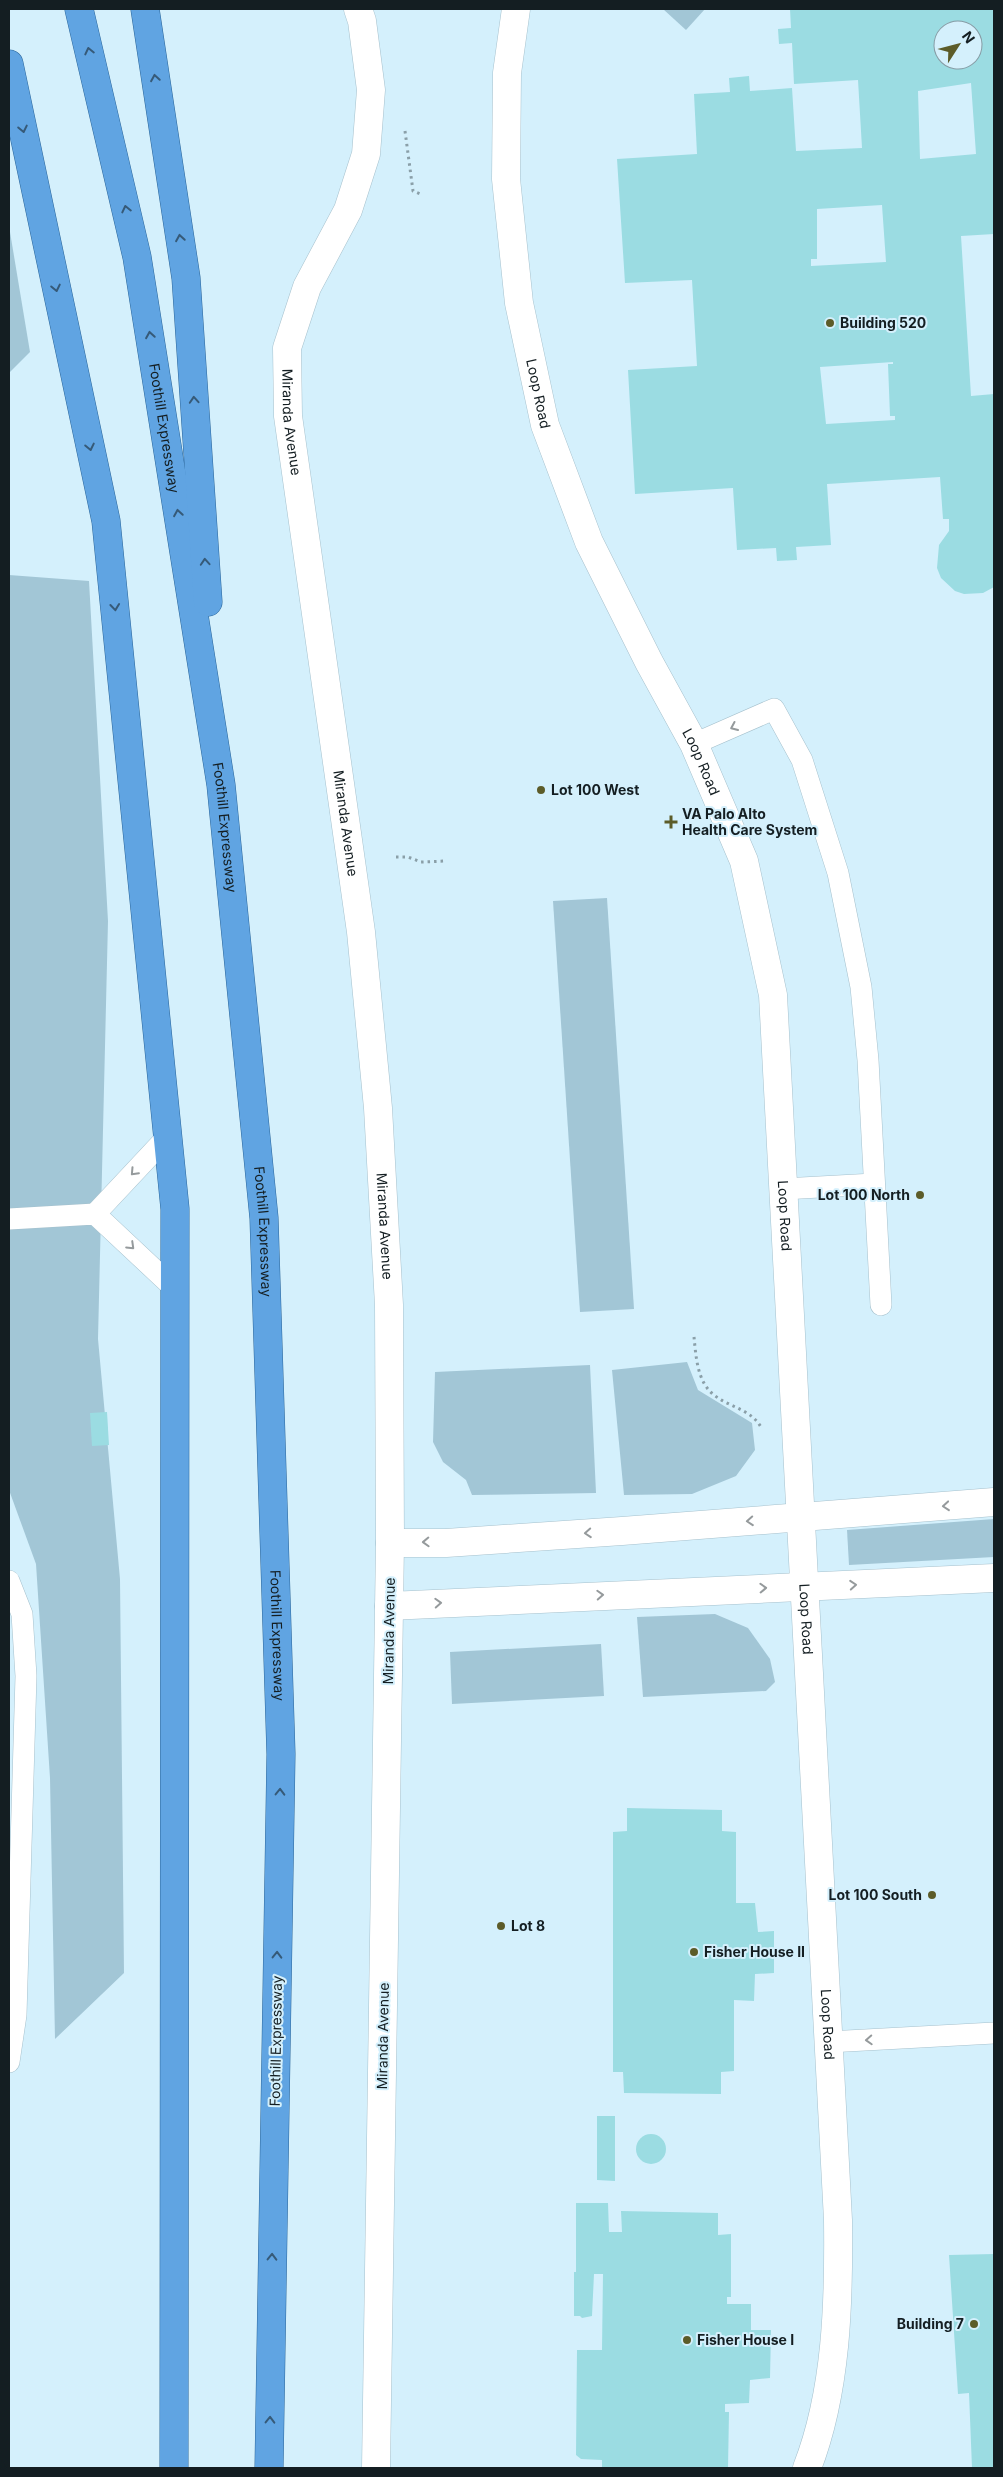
<svg xmlns="http://www.w3.org/2000/svg" width="1003" height="2477" font-family="Inter,sans-serif">
  <style>
    .green { fill: #a2c6d6 }
    .building { fill: #9bdce2; fill-rule: evenodd }
    .lines { fill: none; stroke-linecap: round; stroke-linejoin: round }
    .service-casing { stroke: #a6c1cd; stroke-width: 22 }
    .minor-casing { stroke: #a6c1cd; stroke-width: 29 }
    .tertiary-casing { stroke: #a6c1cd; stroke-width: 29 }
    .trunk-casing { stroke: #2b669a; stroke-width: 29 }
    .path { stroke: #8a9fa8; stroke-width: 3; stroke-dasharray: 2.5 4; stroke-linecap: butt }
    .service { stroke: #fff; stroke-width: 21 }
    .minor { stroke: #fff; stroke-width: 28 }
    .tertiary { stroke: #fff; stroke-width: 28 }
    .trunk { stroke: #60a4e2; stroke-width: 28 }
    .oneway { stroke: #365a78 }
    .oneway2 { stroke: #959a9c }
    .poi-dot { fill: #5c5c29; stroke: #d4f0fc; stroke-width: 2 }
    .labels { text-anchor: middle; stroke-width: 4; stroke-linejoin: round; paint-order: stroke }
    .poi-label { font-size: 14px; font-weight: bold; fill: #141e22; stroke: #d4f0fc; text-anchor: start }
    .street-label { font-size: 14px; fill: #141e22; stroke: #d4f0fc }
  </style>
  <rect width="100%" height="100%" fill="#d4f0fc"/>
  <g class="green">
    <path d="M663,9H705L686,30Z"/>
    <path d="M9,226L30,352L9,373Z"/>
    <path d="M9,575L89,581L108,921L98,1339L120,1579L124,1973L55,2039L50,1778L36,1564L9,1490Z"/>
    <path d="M607,898L634,1309L580,1312L553,901Z"/>
    <path d="M687,1362L698,1390L752,1423L755,1450L736,1476L692,1494L624,1495L612,1370Z"/>
    <path d="M590,1365L596,1493L472,1495L466,1480L443,1462L433,1442L435,1372Z"/>
    <path d="M994,1519V1557L849,1565L847,1530Z"/>
    <path d="M715,1614L748,1628L770,1659L775,1682L766,1691L643,1697L637,1617Z"/>
    <path d="M601,1644L604,1696L452,1704L450,1652Z"/>
  </g>
  <g class="building">
    <path d="M790,9H994V234L961,236L971,396L994,394V587L983,593L964,594L955,591L941,578L937,568L939,545L949,531V519H943L940,477L827,484L831,545L796,547L797,560L777,561L776,548L737,550L733,488L635,494L628,370L697,366L692,280L625,283L617,159L697,154L694,94L730,92L729,78L749,76L750,91L792,88L796,151L862,148L858,80L794,84L792,43L779,44L778,29L791,28ZM943,30H973V60H943ZM971,83L976,154L920,159L918,91ZM882,205L886,262L811,266V259H817V209ZM893,362V364H888L890,416H895V420L826,424L820,367Z"/>
    <path d="M107,1412L109,1445L92,1446L90,1413Z"/>
    <path d="M627,1808L722,1810V1831L736,1832V1903H755L758,1932L774,1931V1973L755,1974L754,2001L734,2000V2071L721,2072V2094L624,2093L623,2072H613V1832L627,1831Z"/>
    <path d="M597,2116H615V2181L597,2180Z"/>
    <circle cx="651" cy="2149" r="15"/>
    <path d="M576,2203H608L609,2232H622L621,2211L718,2213V2235L731,2234V2297H727V2304H751V2330H771L770,2378L750,2380L749,2403L725,2404V2412H729L728,2468H602V2460L581,2459L576,2455L577,2350H602L603,2274H594L592,2316L582,2318L580,2316H574V2272H576Z"/>
    <path d="M994,2254V2468H972L969,2393L958,2394L949,2255Z"/>
  </g>
  <g class="lines">
    <g class="service-casing">
      <g id="service">
        <path d="M694,744L774,709L802,760L838,873L861,987L868,1060L881,1305"/>
        <path d="M783,1189L874,1184"/>
        <path d="M95,1214L168,1136"/>
        <path d="M9,1219L95,1214L175,1289"/>
        <path d="M9,1581L22,1614L26,1676L16,2015L9,2062"/>
        <path d="M828,2042L994,2033"/>
      </g>
    </g>
    <g class="minor-casing">
      <g id="minor">
        <path id="s1" d="M516,9L507,73L506,179L519,303L545,425L589,542L649,662L694,744L744,861L773,995L838,2220C839,2301 837,2391 807,2468"/>
        <path d="M390,1543H446L622,1531L994,1502"/>
        <path d="M389,1606L994,1578"/>
      </g>
    </g>
    <g class="tertiary-casing">
      <g id="tertiary">
        <path id="s2" d="M358,9L362,21L371,90L366,154L348,210L307,287L287,348L288,416L361,932L378,1108L389,1305L390,1543L376,2468"/>
      </g>
    </g>
    <g class="trunk-casing">
      <g id="trunk">
        <path id="s3" d="M79,9L137,257L221,785L264,1218L281,1754L269,2468"/>
        <path d="M145,9L186,278L208,602"/>
        <path d="M9,64L106,521L175,1209L174,2468"/>
      </g>
    </g>
    <g class="path">
      <path d="M405,131L413,191L423,195"/>
      <path d="M396,857H408L421,862L446,861"/>
      <path d="M694,1337C696,1356 697,1382 714,1395C730,1408 752,1409 762,1429"/>
    </g>
    <use href="#service" class="service"/>
    <use href="#minor" class="minor"/>
    <use href="#tertiary" class="tertiary"/>
    <use href="#trunk" class="trunk"/>
  </g>
  <defs><path id="oneway-chevron" d="M-2-3.5L2.5 0L-2 3.5" fill="none" stroke-width="1.6" stroke-linecap="round" stroke-linejoin="round" transform="scale(1.25)"/></defs>
  <g class="oneway">
    <use href="#oneway-chevron" transform="translate(89 51) rotate(-103)"/>
    <use href="#oneway-chevron" transform="translate(155 78) rotate(-99)"/>
    <use href="#oneway-chevron" transform="translate(23 129) rotate(78)"/>
    <use href="#oneway-chevron" transform="translate(126 209) rotate(-103)"/>
    <use href="#oneway-chevron" transform="translate(180 238) rotate(-99)"/>
    <use href="#oneway-chevron" transform="translate(56 288) rotate(78)"/>
    <use href="#oneway-chevron" transform="translate(150 335) rotate(-99)"/>
    <use href="#oneway-chevron" transform="translate(194 400) rotate(-94)"/>
    <use href="#oneway-chevron" transform="translate(90 447) rotate(78)"/>
    <use href="#oneway-chevron" transform="translate(178 513) rotate(-99)"/>
    <use href="#oneway-chevron" transform="translate(205 562) rotate(-94)"/>
    <use href="#oneway-chevron" transform="translate(115 607) rotate(84)"/>
    <use href="#oneway-chevron" transform="translate(280 1792) rotate(-89)"/>
    <use href="#oneway-chevron" transform="translate(277 1955) rotate(-89)"/>
    <use href="#oneway-chevron" transform="translate(272 2257) rotate(-89)"/>
    <use href="#oneway-chevron" transform="translate(270 2420) rotate(-89)"/>
  </g>
  <g class="oneway2">
    <use href="#oneway-chevron" transform="translate(734 727) rotate(156)"/>
    <use href="#oneway-chevron" transform="translate(134 1172) rotate(133)"/>
    <use href="#oneway-chevron" transform="translate(131 1246) rotate(44)"/>
    <use href="#oneway-chevron" transform="translate(946 1506) rotate(175)"/>
    <use href="#oneway-chevron" transform="translate(750 1521) rotate(176)"/>
    <use href="#oneway-chevron" transform="translate(588 1533) rotate(176)"/>
    <use href="#oneway-chevron" transform="translate(426 1542) rotate(178)"/>
    <use href="#oneway-chevron" transform="translate(853 1585) rotate(-4)"/>
    <use href="#oneway-chevron" transform="translate(763 1588) rotate(-2)"/>
    <use href="#oneway-chevron" transform="translate(600 1595) rotate(-3)"/>
    <use href="#oneway-chevron" transform="translate(438 1603) rotate(-3)"/>
    <use href="#oneway-chevron" transform="translate(869 2040) rotate(177)"/>
  </g>
  <g class="poi-dot">
    <circle cx="830" cy="323" r="5"/>
    <circle cx="541" cy="790" r="5"/>
    <path d="M668.5 814.5h5v5h5v5h-5v5h-5v-5h-5v-5h5z"/>
    <circle cx="920" cy="1195" r="5"/>
    <circle cx="932" cy="1895" r="5"/>
    <circle cx="501" cy="1926" r="5"/>
    <circle cx="694" cy="1952" r="5"/>
    <circle cx="974" cy="2324" r="5"/>
    <circle cx="687" cy="2340" r="5"/>
  </g>
  <g class="labels">
    <g class="poi-label">
      <text x="840" y="328">Building 520</text>
      <text x="551" y="795">Lot 100 West</text>
      <text x="682" y="819">VA Palo Alto<tspan x="682" dy="16">Health Care System</tspan></text>
      <text x="910" y="1200" text-anchor="end">Lot 100 North</text>
      <text x="922" y="1900" text-anchor="end">Lot 100 South</text>
      <text x="511" y="1931">Lot 8</text>
      <text x="704" y="1957">Fisher House II</text>
      <text x="964" y="2329" text-anchor="end">Building 7</text>
      <text x="697" y="2345">Fisher House I</text>
    </g>
    <g class="street-label">
      <text dy="5" stroke="none"><textPath href="#s1" startOffset="388">Loop Road</textPath></text>
      <text dy="5" stroke="none"><textPath href="#s2" startOffset="431">Miranda Avenue</textPath></text>
      <text dy="5" stroke="none"><textPath href="#s3" startOffset="428">Foothill Expressway</textPath></text>
      <text dy="5" stroke="none"><textPath href="#s1" startOffset="792">Loop Road</textPath></text>
      <text dy="5" stroke="none"><textPath href="#s2" startOffset="836">Miranda Avenue</textPath></text>
      <text dy="5" stroke="none"><textPath href="#s3" startOffset="832">Foothill Expressway</textPath></text>
      <text dy="5" stroke="none"><textPath href="#s1" startOffset="1258">Loop Road</textPath></text>
      <text dy="5" stroke="none"><textPath href="#s2" startOffset="1241">Miranda Avenue</textPath></text>
      <text dy="5" stroke="none"><textPath href="#s3" startOffset="1238">Foothill Expressway</textPath></text>
      <text dy="5" stroke="none"><textPath href="#s1" startOffset="1662">Loop Road</textPath></text>
      <text transform="translate(389 1631) rotate(-89)" y="5">Miranda Avenue</text>
      <text dy="5" stroke="none"><textPath href="#s3" startOffset="1642">Foothill Expressway</textPath></text>
      <text dy="5" stroke="none"><textPath href="#s1" startOffset="2068">Loop Road</textPath></text>
      <text transform="translate(383 2036) rotate(-89)" y="5">Miranda Avenue</text>
      <text transform="translate(276 2041) rotate(-89)" y="5">Foothill Expressway</text>
    </g>
  </g>
  <rect width="1003" height="2477" fill="none" stroke="#141e22" stroke-width="20"/>
  <g transform="translate(958 45) rotate(54)"><circle r="24" fill="#d4f0fc" stroke="#879ca5"/>
  <path d="M0-4L9 19L0 12L-9 19Z" fill="#5c5c29"/>
  <text y="-8" font-size="14" font-weight="bold" text-anchor="middle" fill="#141e22">N</text>
  </g>
</svg>
